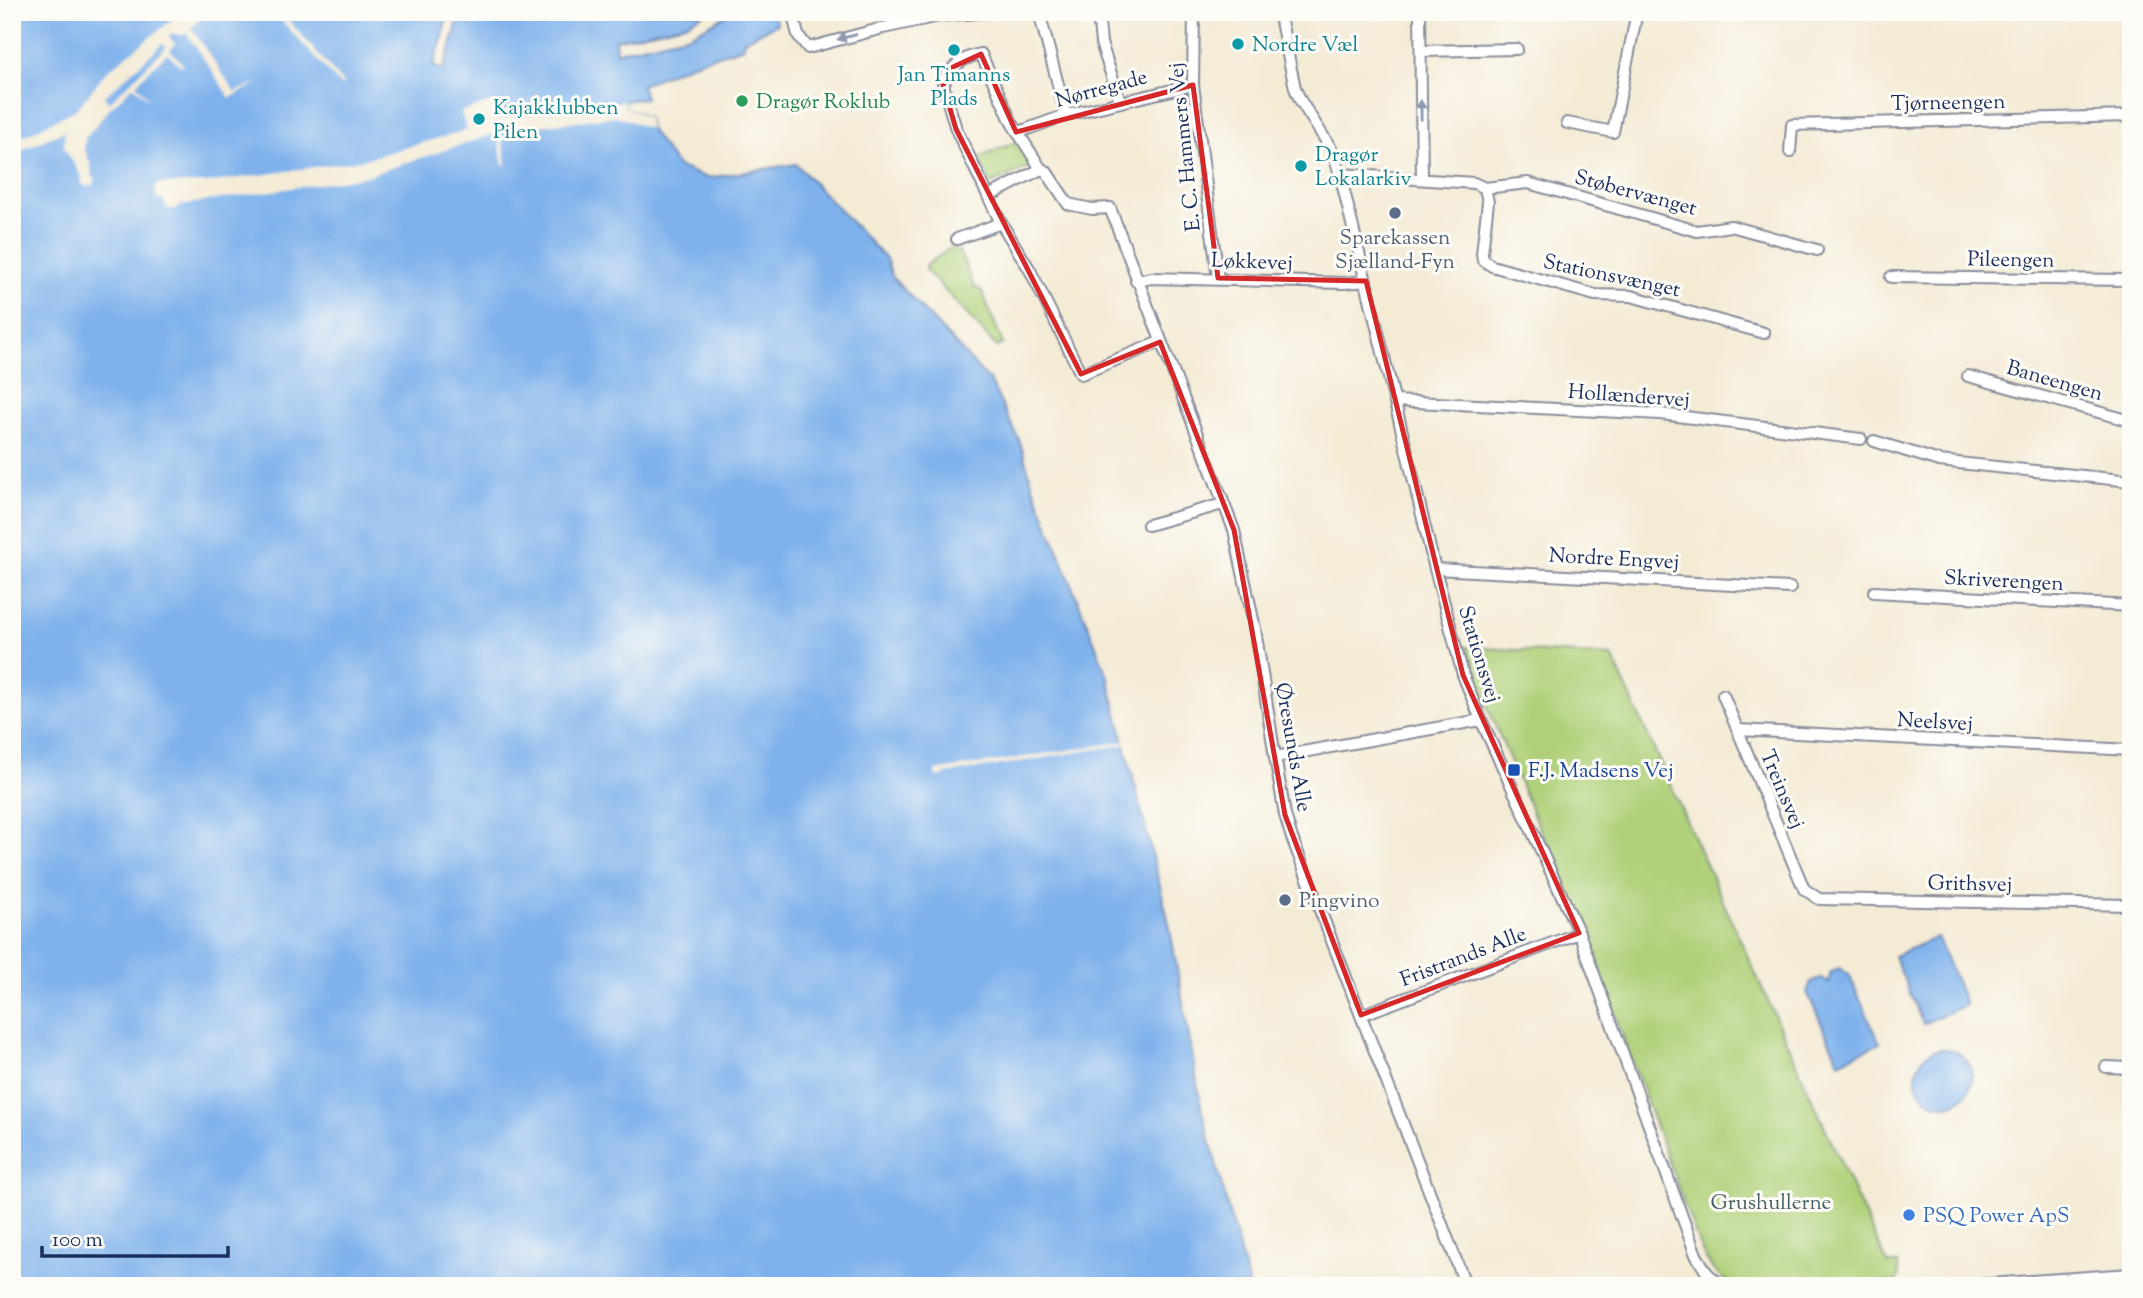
<svg xmlns="http://www.w3.org/2000/svg" width="2143" height="1298" font-family="'Sorts Mill Goudy',serif">
  <style>
    .green { fill: #afd078; stroke: #65806b; stroke-width: 2 }
    .water { fill: #7fb2ec; stroke: #4d70a5; stroke-width: 2 }
    .pier { fill: #f4ebd5; fill-rule: evenodd }
    .lines { fill: none; stroke-linecap: round; stroke-linejoin: round }
    .street-casing { stroke: #888d9a; stroke-width: 14 }
    .street { stroke: #fff; stroke-width: 10 }
    .oneway { fill: #8d97ae }
    .marked { fill: none; stroke: #d62828; stroke-width: 5; stroke-linejoin: round }
    .culture-dot { fill: #0f9aa8; stroke: #fdfcf7; stroke-width: 2.5 }
    .leisure-dot { fill: #2e9e5b; stroke: #fdfcf7; stroke-width: 2.5 }
    .service-dot { fill: #5c6f8a; stroke: #fdfcf7; stroke-width: 2.5 }
    .transit-dot { fill: #1a4fb4; stroke: #fdfcf7; stroke-width: 2.5 }
    .shop-dot { fill: #3f7fe0; stroke: #fdfcf7; stroke-width: 2.5 }
    .labels { text-anchor: middle; stroke-width: 6; stroke-linejoin: round; paint-order: stroke }
    .culture-label { font-size: 21px; fill: #0d838f; stroke: #fdfcf7; text-anchor: start }
    .street-label { font-size: 21px; fill: #1b2f5e; stroke: #fdfcf7 }
    .leisure-label { font-size: 21px; fill: #27864d; stroke: #fdfcf7; text-anchor: start }
    .service-label { font-size: 21px; fill: #4e5e75; stroke: #fdfcf7 }
    .transit-label { font-size: 21px; fill: #164399; stroke: #fdfcf7; text-anchor: start }
    .park-label { font-size: 21px; fill: #475f66; stroke: #fdfcf7 }
    .shop-label { font-size: 21px; fill: #366cbe; stroke: #fdfcf7; text-anchor: start }
  </style>
  <rect width="100%" height="100%" fill="#fdfcf7"/>
  <filter id="ink" filterUnits="userSpaceOnUse"><feTurbulence type="fractalNoise" baseFrequency=".0143" numOctaves="2"/><feDisplacementMap in="SourceGraphic" scale="14" xChannelSelector="R" yChannelSelector="G"/><feConvolveMatrix kernelMatrix="1 2 1 2 8 2 1 2 1" color-interpolation-filters="sRGB"/></filter>
  <filter id="wash" filterUnits="userSpaceOnUse"><feTurbulence type="fractalNoise" baseFrequency=".00686" numOctaves="4" result="noise"/><feDisplacementMap in="SourceGraphic" scale="28" xChannelSelector="R" yChannelSelector="G"/><feGaussianBlur stdDeviation="1.57" result="paint"/><feColorMatrix in="noise" values="0 0 0 0 0 0 0 0 0 0 0 0 0 0 0 0 0 1.4 0 .05"/><feComposite in="paint" operator="in"/></filter>
  <g filter="url(#wash)">
    <rect width="100%" height="100%" fill="#f4ebd5"/>
    <g class="green">
      <path d="M1018,141L1031,166L991,184L978,158Z"/>
      <path d="M952,247L959,251L974,286L982,292L1003,344L997,347L925,269V266Z"/>
      <path d="M1466,647L1612,656L1870,1227L1888,1264H1898L1899,1277L1895,1282L1736,1286C1716,1278 1707,1263 1699,1244L1590,947L1475,678Z"/>
    </g>
    <g class="water">
      <path d="M12,12H447L444,33L433,66L443,70L455,33L459,12H707L685,24L615,40L616,52L690,35L732,12H773L777,24L743,41L744,47L699,61L641,85L646,98L625,101L624,107L648,117L650,129L677,166L707,178L796,164L886,259L893,278L990,381L1020,442L1033,486L1108,677L1169,923L1202,1111L1249,1286H12Z"/>
      <path d="M1937,937L1966,1005L1923,1024L1894,956Z"/>
      <path d="M1840,968L1849,975L1880,1043L1839,1062L1807,992L1811,982L1819,978L1829,983L1830,973Z"/>
      <circle cx="1944" cy="1077" r="28"/>
    </g>
    <g class="pier">
      <path d="M182,12H207L191,28L235,92L259,82L230,98L186,32L183,35L171,34L169,37L175,44L170,50L183,64L181,66L167,53L136,84L150,100L133,86L109,109L85,139L84,148L91,166V175L95,179L94,184L86,187L81,182L82,177L64,147L65,131L12,154V142L77,109L106,72ZM163,43L166,47L109,103L104,97Z"/>
      <path d="M274,12H281L343,83L341,86Z"/>
      <path d="M624,101L625,107L648,117L650,129L617,116L500,131L507,164L503,165L497,133L363,177L182,205L174,209H167L163,200L156,198V186L159,184L206,183L362,160L467,130L461,112L491,102L498,119Z"/>
      <path d="M1128,741V744L945,774V776L936,777L935,771Z"/>
    </g>
  </g>
  <g filter="url(#ink)">
    <g class="lines">
      <g class="street-casing">
        <g id="street">
          <path d="M792,12L798,35L808,48L883,28L939,16L990,12"/>
          <path d="M1039,12L1066,115"/>
          <path d="M1098,12L1101,43L1120,101"/>
          <path d="M1194,12L1193,85L1218,278"/>
          <path d="M1279,12L1295,88L1300,100L1332,150L1340,174L1435,569L1463,675L1481,720L1579,933L1696,1255L1707,1273L1722,1286"/>
          <path d="M1420,12L1422,179"/>
          <path d="M1421,51L1517,49"/>
          <path d="M1567,123L1613,132L1637,12"/>
          <path d="M1019,132L1066,115L1193,85"/>
          <path d="M1790,152L1792,125L2131,116"/>
          <path d="M1340,174L1474,183L1485,188"/>
          <path d="M1485,188L1488,202L1482,253L1483,260L1492,266L1595,295L1631,296L1764,333"/>
          <path d="M1485,188L1528,183L1697,231L1731,226L1817,250"/>
          <path d="M989,196L1041,169"/>
          <path d="M957,239L1001,223"/>
          <path d="M1891,277L2131,280"/>
          <path d="M1136,281L1151,278L1344,283L1366,281"/>
          <path d="M1160,342L1081,374L1030,270L1001,223L956,129L943,85C950,67 963,57 981,54L1012,123L1041,169L1046,171L1068,204L1092,209L1110,208L1234,530L1255,629L1275,757L1285,815L1292,838L1466,1286"/>
          <path d="M1968,376L2131,421"/>
          <path d="M1394,401L1661,414L1861,439"/>
          <path d="M1874,441L1939,461L2131,481"/>
          <path d="M1148,525L1223,504"/>
          <path d="M1435,569L1790,588"/>
          <path d="M1874,592L2131,606"/>
          <path d="M1723,695L1804,889L1819,899L2131,905"/>
          <path d="M1738,730L2131,750"/>
          <path d="M1275,757L1481,720"/>
          <path d="M1361,1015L1579,933"/>
          <path d="M2106,1067L2131,1068"/>
          <path d="M1961,1286L2131,1274"/>
        </g>
      </g>
      <use href="#street" class="street"/>
    </g>
    <defs><path id="oneway-solid" d="M-6-.8H1V-3.2L6.5 0L1 3.2V.8H-6Z" transform="scale(1.75)"/></defs>
    <g class="oneway">
      <use href="#oneway-solid" transform="translate(847 37) rotate(165)"/>
      <use href="#oneway-solid" transform="translate(1421 110) rotate(-91)"/>
    </g>
  </g>
  <path class="marked" d="M981,54L1016,132L1193,85L1218,278L1366,281L1463,675L1579,933L1361,1015L1285,815L1234,530L1160,342L1081,374L956,129L943,85L953,67Z"/>
  <g class="culture-dot">
    <circle cx="1238" cy="44" r="7"/>
    <circle cx="954" cy="50" r="7"/>
    <circle cx="479" cy="119" r="7"/>
    <circle cx="1301" cy="166" r="7"/>
  </g>
  <circle class="leisure-dot" cx="742" cy="101" r="7"/>
  <g class="service-dot">
    <circle cx="1395" cy="213" r="7"/>
    <circle cx="1285" cy="900" r="7"/>
  </g>
  <rect class="transit-dot" x="1507" y="763" width="14" height="14" rx="3.5"/>
  <circle class="shop-dot" cx="1909" cy="1215" r="7"/>
  <g class="labels">
    <g class="culture-label">
      <text x="1252" y="51">Nordre Væl</text>
      <text x="954" y="81" text-anchor="middle">Jan Timanns<tspan x="954" dy="24">Plads</tspan></text>
      <text x="493" y="114">Kajakklubben<tspan x="493" dy="24">Pilen</tspan></text>
      <text x="1315" y="161">Dragør<tspan x="1315" dy="24">Lokalarkiv</tspan></text>
    </g>
    <g class="street-label">
      <text transform="translate(1101 88) rotate(-15)" y="7">Nørregade</text>
      <text transform="translate(1948 102) rotate(-1)" y="7">Tjørneengen</text>
      <text transform="translate(1184 147) rotate(-96)" y="7">E. C. Hammers Vej</text>
      <text transform="translate(1636 192) rotate(15)" y="7">Støbervænget</text>
      <text transform="translate(2011 259) rotate(1)" y="7">Pileengen</text>
      <text transform="translate(1252 261) rotate(2)" y="7">Løkkevej</text>
      <text transform="translate(1612 275) rotate(12)" y="7">Stationsvænget</text>
      <text transform="translate(2055 380) rotate(16)" y="7">Baneengen</text>
      <text transform="translate(1629 395) rotate(4)" y="7">Hollændervej</text>
      <text transform="translate(1614 558) rotate(3)" y="7">Nordre Engvej</text>
      <text transform="translate(2004 580) rotate(3)" y="7">Skriverengen</text>
      <text transform="translate(1480 654) rotate(73)" y="7">Stationsvej</text>
      <text transform="translate(1935 721) rotate(3)" y="7">Neelsvej</text>
      <text transform="translate(1294 747) rotate(80)" y="7">Øresunds Alle</text>
      <text transform="translate(1783 789) rotate(67)" y="7">Treinsvej</text>
      <text transform="translate(1970 883) rotate(1)" y="7">Grithsvej</text>
      <text transform="translate(1463 956) rotate(-21)" y="7">Fristrands Alle</text>
    </g>
    <g class="leisure-label">
      <text x="756" y="108">Dragør Roklub</text>
    </g>
    <g class="service-label">
      <text x="1395" y="244">Sparekassen<tspan x="1395" dy="24">Sjælland-Fyn</tspan></text>
      <text x="1299" y="907" text-anchor="start">Pingvino</text>
    </g>
    <g class="transit-label">
      <text x="1528" y="777">F.J. Madsens Vej</text>
    </g>
    <g class="park-label">
      <text x="1771" y="1209">Grushullerne</text>
    </g>
    <g class="shop-label">
      <text x="1923" y="1222">PSQ Power ApS</text>
    </g>
  </g>
  <rect width="2143" height="1298" fill="none" stroke="#fdfcf7" stroke-width="42"/>
  <path d="M42 1246v10h186v-10" fill="none" stroke="#1b2f5e" stroke-width="3.5"/>
  <text x="52" y="1246" font-size="21" fill="#1b2f5e" stroke="#fdfcf7" stroke-width="5" paint-order="stroke">100 m</text>
</svg>
